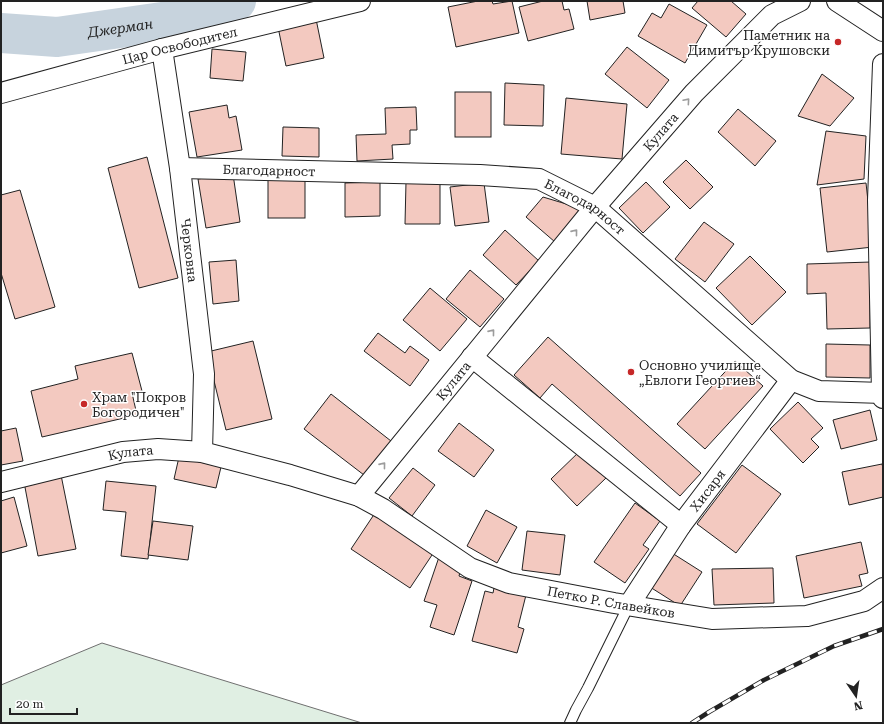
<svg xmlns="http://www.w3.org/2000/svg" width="884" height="724" font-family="'Roboto Serif',serif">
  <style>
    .green { fill: #e0efe3; stroke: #6f6f6f }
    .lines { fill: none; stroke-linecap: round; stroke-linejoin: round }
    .river { stroke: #c7d3dd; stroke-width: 40 }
    .building { fill: #f3c9c0; stroke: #222 }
    .lane-casing { stroke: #222; stroke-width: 12 }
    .street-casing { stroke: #222; stroke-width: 22 }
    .lane { stroke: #fff; stroke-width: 10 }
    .street { stroke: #fff; stroke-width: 20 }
    .rail-casing { stroke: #222; stroke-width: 4.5 }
    .rail { stroke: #fff; stroke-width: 3; stroke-dasharray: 9; stroke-linecap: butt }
    .oneway { stroke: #9c9c9c }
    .poi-dot { fill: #c62828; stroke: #fff; stroke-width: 1.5 }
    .labels { text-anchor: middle; stroke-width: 3; stroke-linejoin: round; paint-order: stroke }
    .poi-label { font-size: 13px; fill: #222; stroke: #fff; text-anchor: start }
    .street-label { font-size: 13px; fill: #222; stroke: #fff }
    .water-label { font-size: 14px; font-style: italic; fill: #222; stroke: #fff }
  </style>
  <rect width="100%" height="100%" fill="#fff"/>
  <path class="green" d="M102,643L362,723H1V685Z"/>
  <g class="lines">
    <path class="river" id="s1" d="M1,33L57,37L169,21L236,1"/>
  </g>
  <g class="building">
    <path d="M478,1H492L493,4L512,1L519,33L456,47L448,7Z"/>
    <path d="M543,1H562L564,10L569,9L574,29L528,41L519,7Z"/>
    <path d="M587,1H623L625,13L590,20Z"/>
    <path d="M698,1H731L746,14L726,37L692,8Z"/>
    <path d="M669,4L707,25L685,63L638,36L652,13L661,18Z"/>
    <path d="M316,19L324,58L286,66L278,27Z"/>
    <path d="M627,47L669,80L647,108L605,74Z"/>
    <path d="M212,49L246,52L243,81L210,78Z"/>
    <path d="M822,74L854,98L830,126L798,116Z"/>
    <path d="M505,83L544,85L543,126L504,125Z"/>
    <rect x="455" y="92" width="36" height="45"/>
    <path d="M566,98L627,104L622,159L561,154Z"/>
    <path d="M227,105L229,118L236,116L242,150L197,157L189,112Z"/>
    <path d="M416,107L417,130H410V144L392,145L393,159L357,161L356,135L386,134L385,108Z"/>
    <path d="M738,109L776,141L755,166L718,132Z"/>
    <path d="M283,127L319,128V157L282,156Z"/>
    <path d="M826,131L866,136L864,179L817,185Z"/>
    <path d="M147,157L178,278L139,288L108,168Z"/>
    <path d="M686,160L713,187L690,209L663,182Z"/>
    <path d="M233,174L240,222L206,228L198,179Z"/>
    <rect x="268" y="179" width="37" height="39"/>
    <path d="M380,182V216L345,217V183Z"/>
    <path d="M406,182L440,183V224H405Z"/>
    <path d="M646,182L670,207L643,233L619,208Z"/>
    <path d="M484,183L489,222L455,226L450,187Z"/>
    <path d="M866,183L873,247L827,252L820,188Z"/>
    <path d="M20,190L55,307L15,319L1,273V195Z"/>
    <path d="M543,197L583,209L555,242L526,217Z"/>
    <path d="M704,222L734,244L705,282L675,259Z"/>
    <path d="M505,230L539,261L516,285L483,255Z"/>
    <path d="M750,256L786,292L752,325L716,288Z"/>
    <path d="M236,260L239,301L213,304L209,262Z"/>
    <path d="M871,262L872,300H870V328L827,329L826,293L807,294V264Z"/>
    <path d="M470,270L504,299L480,327L446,299Z"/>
    <path d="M430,288L467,319L440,351L403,320Z"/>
    <path d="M378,333L405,353L410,346L429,360L410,386L364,351Z"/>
    <path d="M548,337L701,473L680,496L552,384L540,398L514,375Z"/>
    <path d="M253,341L272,419L226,430L207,352Z"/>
    <path d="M826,344L870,345V378L826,377Z"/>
    <path d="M132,353L142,391L132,393L137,415L42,437L31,391L78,379L75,366Z"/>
    <path d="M735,361L763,386L705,449L677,424Z"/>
    <path d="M331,394L391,441L364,475L304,429Z"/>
    <path d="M798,402L823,428L811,439L819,447L803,463L770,429Z"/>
    <path d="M870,410L877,440L841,449L833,420Z"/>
    <path d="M459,423L494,450L474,477L438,451Z"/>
    <path d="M16,428L23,461L1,465V431Z"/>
    <path d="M581,450L607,477L577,506L551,479Z"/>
    <path d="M179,457L221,467L216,488L174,479Z"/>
    <path d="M882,464L883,468V497L849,505L842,472Z"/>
    <path d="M742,465L781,494L736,553L697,524Z"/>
    <path d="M413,468L435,485L412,516L389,498Z"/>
    <path d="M61,475L76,549L38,556L24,482Z"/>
    <path d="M106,481L156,486L148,559L121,556L126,512L103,510Z"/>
    <path d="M14,497L27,546L1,553V501Z"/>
    <path d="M635,503L660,521L643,545L649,549L625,583L594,562Z"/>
    <path d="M486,510L517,527L497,563L467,546Z"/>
    <path d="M375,513L434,552L410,588L351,549Z"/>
    <path d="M153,521L193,526L188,560L148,555Z"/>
    <path d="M527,531L565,535L560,575L522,570Z"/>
    <path d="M861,542L868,573L859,575L862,586L804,598L796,556Z"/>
    <path d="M672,553L702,572L680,606L650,587Z"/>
    <path d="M439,557L462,565L459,576L472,581L454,635L430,627L437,605L424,601Z"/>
    <path d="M773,568L774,603L714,605L712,569Z"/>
    <path d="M495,583L527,591L518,627L524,629L517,653L472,641L485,591L493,593Z"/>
  </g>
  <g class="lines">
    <g class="lane-casing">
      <path id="lane" d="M570,723L576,710L588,688L629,605"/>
    </g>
    <g class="street-casing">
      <g id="street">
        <path d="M837,1L883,31"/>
        <path id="s2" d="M162,49L180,168L204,374L202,452"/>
        <path d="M883,64L878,200L882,393L883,398"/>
        <path id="s3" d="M1,93L162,49L360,1"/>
        <path id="s4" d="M180,168L480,175L539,179L595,207L791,380L819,391L883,393"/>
        <path d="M472,357L681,525"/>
        <path id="s5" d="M1,482L123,452L158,449L202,452L290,475L359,496L383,509L470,568L509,583L614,603L712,619L807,616L864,601L883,588"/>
        <path id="s6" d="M359,496L595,207L694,93L772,15L800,1"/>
        <path id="s7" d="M629,605L681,525L791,380"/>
      </g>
    </g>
    <use href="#lane" class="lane"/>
    <use href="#street" class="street"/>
    <g class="rail-casing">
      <path id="rail" d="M692,723L709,712L764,680L834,646L883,629"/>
    </g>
    <use href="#rail" class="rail"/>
  </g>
  <defs><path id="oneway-chevron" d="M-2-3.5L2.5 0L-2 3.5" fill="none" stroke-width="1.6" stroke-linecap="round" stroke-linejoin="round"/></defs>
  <g class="oneway">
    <use href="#oneway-chevron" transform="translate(687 101) rotate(-49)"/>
    <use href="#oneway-chevron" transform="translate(575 232) rotate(-51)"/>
    <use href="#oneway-chevron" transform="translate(492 332) rotate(-51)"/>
    <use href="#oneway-chevron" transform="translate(383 465) rotate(-51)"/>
  </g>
  <g class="poi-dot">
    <circle cx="838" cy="42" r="4"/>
    <circle cx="631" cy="372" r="4"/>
    <circle cx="84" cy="404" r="4"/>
  </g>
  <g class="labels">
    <g class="poi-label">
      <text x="830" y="40" text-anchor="end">Паметник на<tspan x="830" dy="15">Димитър Крушовски</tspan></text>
      <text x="639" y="370">Основно училище<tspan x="639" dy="15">„Евлоги Георгиев“</tspan></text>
      <text x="92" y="402">Храм "Покров<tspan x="92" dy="15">Богородичен"</tspan></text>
    </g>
    <g class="street-label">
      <text dy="5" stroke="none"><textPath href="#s3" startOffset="185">Цар Освободител</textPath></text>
      <text dy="5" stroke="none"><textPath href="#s6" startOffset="473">Кулата</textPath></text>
      <text dy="5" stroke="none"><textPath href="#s4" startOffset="89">Благодарност</textPath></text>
      <text dy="5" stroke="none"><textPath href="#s4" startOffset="413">Благодарност</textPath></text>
      <text dy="5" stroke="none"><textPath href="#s2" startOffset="203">Черковна</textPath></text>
      <text dy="5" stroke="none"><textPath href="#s6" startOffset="149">Кулата</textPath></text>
      <text dy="5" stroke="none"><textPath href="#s5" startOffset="133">Кулата</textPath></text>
      <text dy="5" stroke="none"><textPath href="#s7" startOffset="139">Хисаря</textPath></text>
      <text dy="5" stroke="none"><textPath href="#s5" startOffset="646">Петко Р. Славейков</textPath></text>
    </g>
    <g class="water-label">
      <text dy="5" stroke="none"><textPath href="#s1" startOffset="120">Джерман</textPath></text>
    </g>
  </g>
  <rect width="884" height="724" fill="none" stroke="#222222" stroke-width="4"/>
  <g transform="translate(856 696) rotate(167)" stroke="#ffffff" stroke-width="3" paint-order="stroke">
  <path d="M0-3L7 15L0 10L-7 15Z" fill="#222222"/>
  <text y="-6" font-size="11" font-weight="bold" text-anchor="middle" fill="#222222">N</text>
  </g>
  <path d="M10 708v6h67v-6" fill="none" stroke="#222222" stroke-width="2"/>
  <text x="16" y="708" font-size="12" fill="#222222" stroke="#ffffff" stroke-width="3" paint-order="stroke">20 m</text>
</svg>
